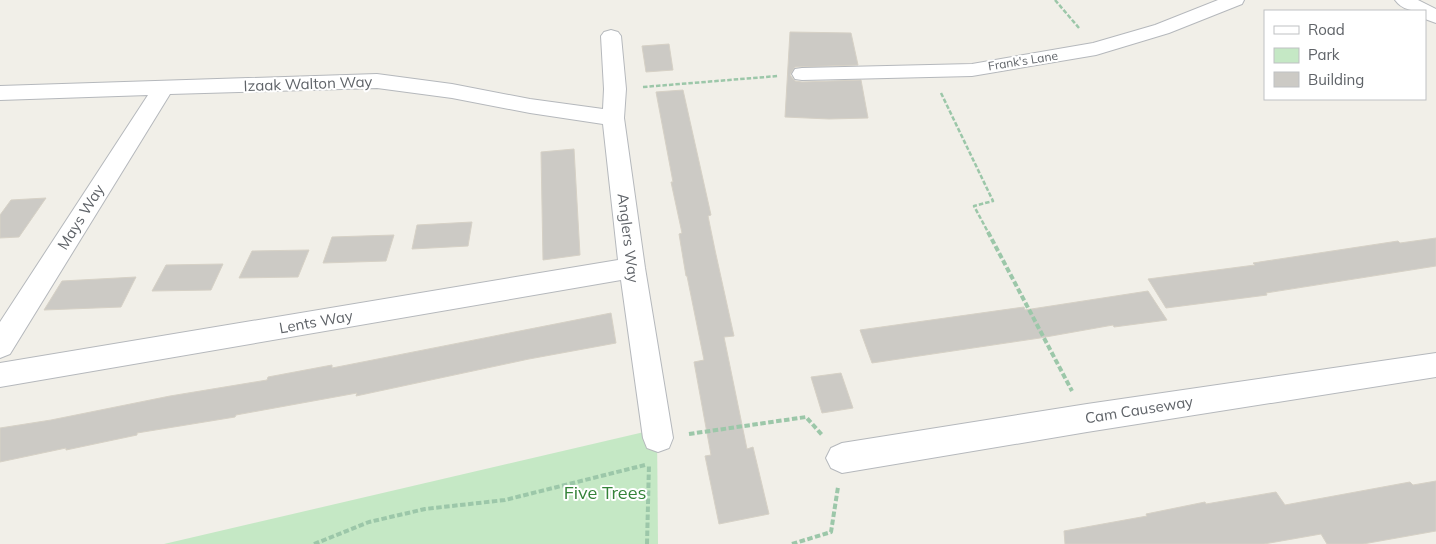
<svg xmlns="http://www.w3.org/2000/svg" width="1436" height="544" font-family="Mulish,sans-serif">
  <style>
    .green { fill: #c5e8c5 }
    .building { fill: #cccac5; stroke: #d6d1c6 }
    .lines { fill: none; stroke-linecap: round; stroke-linejoin: round }
    .minor-casing { stroke: #b5b8bc; stroke-width: 2 }
    .path-far1 { stroke: #9cc7a9; stroke-width: 2.5; stroke-dasharray: 4.5 2; stroke-linecap: butt }
    .path { stroke: #9cc7a9; stroke-width: 4; stroke-dasharray: 5.5 2.5; stroke-linecap: butt }
    .minor { fill: #fff; fill-rule: evenodd }
    .labels { text-anchor: middle; stroke-width: 4; stroke-linejoin: round; paint-order: stroke }
    .far-street-label { font-size: 12px; fill: #5f6368; stroke: #fff }
    .street-label { font-size: 15px; fill: #5f6368; stroke: #fff }
    .near-park-label { font-size: 18px; fill: #348238; stroke: #fff }
  </style>
  <rect width="100%" height="100%" fill="#f1efe8"/>
  <path class="green" d="M657,429L658,544H164Z"/>
  <g class="building">
    <path d="M790,32L851,33L858,65L795,67L790,75L795,81L802,82L861,80L868,118L829,119L785,117Z"/>
    <path d="M669,44L673,70L646,72L642,46Z"/>
    <path d="M683,90L711,215L708,216L715,250L734,336L724,337L747,449L753,447L769,514L719,524L705,456L711,455L694,362L704,360L687,276H686L679,234L682,233L671,182H673L656,92Z"/>
    <path d="M574,149L580,255L543,260L541,152Z"/>
    <path d="M46,198L19,237L0,238V215L11,200Z"/>
    <path d="M472,222L468,246L412,249L417,225Z"/>
    <path d="M394,235L386,261L323,263L332,237Z"/>
    <path d="M1436,238V266L1266,293L1267,295L1166,308L1148,279L1255,265L1253,263L1398,241L1400,243Z"/>
    <path d="M309,250L298,277L239,278L252,251Z"/>
    <path d="M223,264L211,290L152,291L166,265Z"/>
    <path d="M136,277L121,307L44,310L62,281Z"/>
    <path d="M1148,291L1167,320L1114,327L1113,325L1040,338L872,363L860,330L1024,307L1025,310Z"/>
    <path d="M611,313L616,343L529,359L356,396L357,393L236,415L235,417L137,433V435L66,450V448L0,462V428L51,420L170,396L267,380L268,377L332,365V368Z"/>
    <path d="M841,373L853,408L822,413L811,377Z"/>
    <path d="M1436,481V531L1363,544H1327L1321,534L1264,544H1065L1064,531L1147,516L1146,514L1205,502L1206,504L1276,492L1285,505L1410,482L1413,485Z"/>
  </g>
  <g class="lines">
    <g class="minor-casing">
      <g id="minor">
        <path d="M1218,0H1244L1242,4L1169,33L1096,55L972,76L802,80L795,79L792,74L795,69L802,68L972,64L1093,43L1155,25Z"/>
        <path d="M1395,0H1418L1436,9V23L1425,19V11C1413,11 1402,10 1395,0Z"/>
        <path d="M611,30L618,32L621,36L626,89L624,118L645,268L673,438L669,448L658,452L647,448L643,438L621,280L0,387V363L618,260L603,124L530,113L452,98L377,88L170,94L10,354L0,358V322L148,95L0,100V86L377,74L452,84L530,99L603,109L604,89L601,36L604,32Z"/>
        <path d="M1436,353V377L1087,432L842,473L831,468L826,458L831,448L842,443L1087,404Z"/>
      </g>
    </g>
    <g class="path-far1">
      <path d="M1055,0L1079,28"/>
      <path d="M643,87L778,76"/>
      <path d="M941,93L993,201L974,206L989,234"/>
    </g>
    <g class="path">
      <path d="M988,232L1072,391"/>
      <path d="M689,434L806,417L823,436"/>
      <path d="M314,544L369,522L425,509L505,500L645,465"/>
      <path d="M647,544L649,464"/>
      <path d="M792,544L831,532L838,487"/>
    </g>
    <use href="#minor" class="minor"/>
  </g>
  <g class="labels">
    <g class="far-street-label">
      <text transform="translate(1023 61) rotate(-9)" y="4">Frank's Lane</text>
    </g>
    <g class="street-label">
      <text transform="translate(308 84) rotate(-2)" y="5">Izaak Walton Way</text>
      <text transform="translate(81 217) rotate(-58)" y="5">Mays Way</text>
      <text transform="translate(628 238) rotate(83)" y="5">Anglers Way</text>
      <text transform="translate(316 322) rotate(-10)" y="5">Lents Way</text>
      <text transform="translate(1139 410) rotate(-9)" y="5">Cam Causeway</text>
    </g>
    <g class="near-park-label">
      <text x="605" y="499">Five Trees</text>
    </g>
  </g>
  <rect x="1264" y="10" width="162" height="90" fill="#ffffff" stroke="#bfc1c3"/>
  <rect x="1274" y="26" width="25" height="8" fill="#ffffff" stroke="#bfc1c3"/>
  <text x="1308" y="35" font-size="15" fill="#5f6368">Road</text>
  <rect x="1274" y="48" width="25" height="15" fill="#c5e8c5" stroke="#bfc1c3"/>
  <text x="1308" y="60" font-size="15" fill="#5f6368">Park</text>
  <rect x="1274" y="72" width="25" height="15" fill="#cccac5" stroke="#bfc1c3"/>
  <text x="1308" y="85" font-size="15" fill="#5f6368">Building</text>
</svg>
